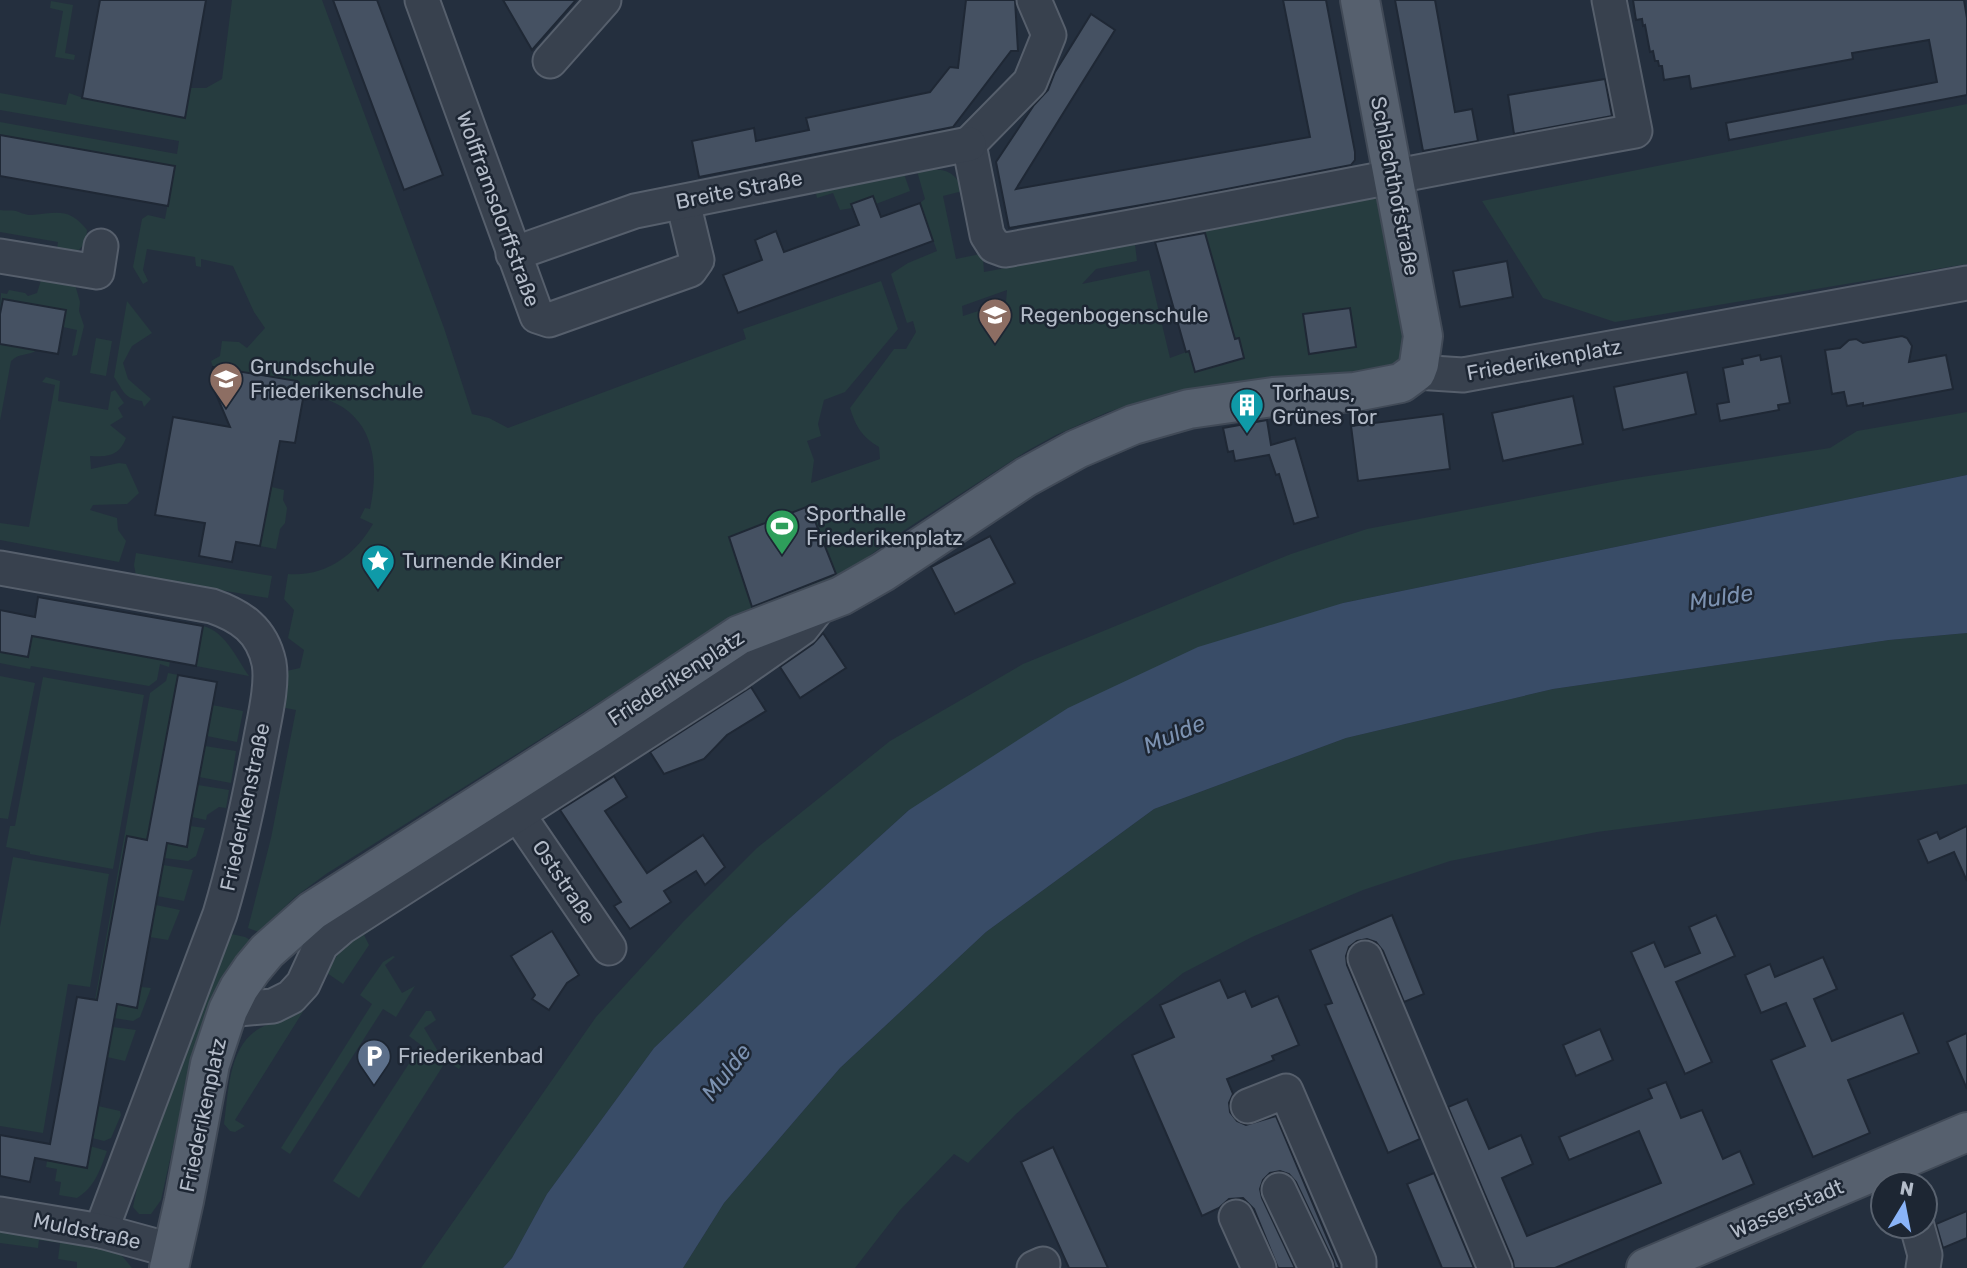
<svg xmlns="http://www.w3.org/2000/svg" width="1967" height="1268" font-family="Rubik,sans-serif">
  <style>
    .green { fill: #263c3f; fill-rule: evenodd }
    .water { fill: #394c67 }
    .building { fill: #455162; stroke: #1f2835; stroke-width: 2 }
    .lines { fill: none; stroke-linecap: round; stroke-linejoin: round }
    .minor-casing { stroke: #565f6c; stroke-width: 37 }
    .major-casing { stroke: #414a57; stroke-width: 42 }
    .minor { stroke: #38414e; stroke-width: 33 }
    .major { stroke: #56606e; stroke-width: 38 }
    .labels { text-anchor: middle; stroke-width: 5; stroke-linejoin: round; paint-order: stroke }
    .street-label { font-size: 21px; fill: #b4bcc9; stroke: #1d2633 }
    .poi-label { font-size: 21px; fill: #b4bcc9; stroke: #1d2633; text-anchor: start }
    .water-label { font-size: 23px; font-style: italic; fill: #7c92b1; stroke: #1d2633 }
  </style>
  <rect width="100%" height="100%" fill="#242f3e"/>
  <g class="green">
    <path d="M232,0H322L444,328L472,414L489,418L508,428L746,339L743,329L881,281L898,329L845,392L824,400L818,424L821,436L807,441L814,460L811,483L880,459L879,447C862,437 856,427 850,408L894,349H906L916,332L913,321L907,323L891,274L908,263L937,251L920,203L925,199L917,171C938,168 955,167 963,191L943,196L956,259L980,254L983,258L984,272L1135,244L1137,261L1096,269L1082,284L1149,270L1170,358L1189,351L1244,357L1239,338H1235L1203,227L1381,190L1408,323L1405,354L1395,367L1183,400L1172,392L1108,412L1056,435L1027,451L897,535L857,565L837,576L752,608L717,628L326,874L295,897L259,932L248,928L271,838L296,710L276,706L282,672L300,668L304,650L288,638L294,610L284,599L288,574C326,577 355,555 373,524L360,518L365,508L370,509C382,452 369,403 304,394L305,388L296,386L297,381L213,367L211,361L220,356L222,341L239,342L247,348L265,328L254,312L233,266L201,259V267L196,266L195,257L147,249L143,270L148,281L143,284L133,267L142,219L148,215L165,219L175,166L0,135V122L177,154L179,141L0,110V93L66,105L69,93L83,98L185,118L190,88H206L222,79ZM1007,290L1006,302L963,316L962,306Z"/>
    <path d="M51,1L73,5L65,53L75,55L74,60L55,57L63,11L50,8Z"/>
    <path d="M1967,104V264L1615,322L1543,298L1482,201Z"/>
    <path d="M904,174L910,191L876,204L840,210L833,193L817,198L816,194L822,189Z"/>
    <path d="M0,210C5,211 12,210 16,211C22,213 25,215 32,215C57,213 69,207 87,230L86,242L77,252L56,255L58,242L0,232Z"/>
    <path d="M43,274L71,282L76,288L80,302L79,311L84,326L77,355L72,356L77,330L63,327L66,310L0,314L1,293L7,294L9,290L25,293L28,296L37,293Z"/>
    <path d="M127,301L152,333L132,346L123,363L128,379L151,399L144,407L142,401C123,398 124,391 114,377Z"/>
    <path d="M96,338L112,341L106,376L90,373Z"/>
    <path d="M0,344L37,350C30,356 20,352 11,361L0,421Z"/>
    <path d="M46,377L60,381L58,401L108,410L111,392L115,390L124,403L118,408L123,417L110,425L126,438C119,456 108,457 90,456L91,469L119,463L126,464L139,493L127,504L93,505L90,510L117,518L118,530L126,541L119,562L0,540V523L29,527L55,385L42,382Z"/>
    <path d="M1967,412V475L1343,603L909,810L790,918L654,1048L547,1194L512,1258L503,1268H421L596,1017L683,922L757,848L890,741L1023,664L1291,554L1367,529L1622,480L1830,448L1857,431Z"/>
    <path d="M272,487L284,490L283,500L287,508L285,523L280,529L276,549L260,546Z"/>
    <path d="M136,553L272,576L268,598L136,576L134,565Z"/>
    <path d="M203,626C225,631 237,659 249,676L196,666Z"/>
    <path d="M1967,633V784L1597,832L1450,861L1363,890L1252,937L1183,973L1115,1028L1016,1114L968,1163L954,1154L900,1210L855,1268H683L724,1203L840,1068L986,932L1154,809L1346,738L1553,689L1889,640Z"/>
    <path d="M32,636L170,661L169,667L160,664L157,680L149,686L31,666L30,669L0,663V652L27,657Z"/>
    <path d="M168,673L178,675L147,840L126,836L97,1001L95,1000L150,693L166,681Z"/>
    <path d="M0,676L35,683L8,819L0,818Z"/>
    <path d="M43,677L144,695L113,869L30,854V852L6,847L10,826H15Z"/>
    <path d="M212,705L243,711L237,742L207,736Z"/>
    <path d="M205,746L236,751L231,783L199,777Z"/>
    <path d="M198,785L229,790L226,808L219,807L207,815L206,820L192,817Z"/>
    <path d="M190,826L205,828L196,856L188,861L164,858L167,843L187,847Z"/>
    <path d="M13,857L109,874L90,987L68,984L43,1133L0,1126V927Z"/>
    <path d="M163,865L193,870L184,901L157,896Z"/>
    <path d="M156,905L180,910L168,940L150,937Z"/>
    <path d="M373,923L376,927L364,935L369,945L343,984L327,973L340,950Z"/>
    <path d="M227,933L245,937L252,941L192,1060L161,1200L151,1214H139L133,1207L137,1188L133,1182Z"/>
    <path d="M393,956L395,957L385,965L402,993L415,986L396,1017L383,1009L290,1154L281,1148L372,1004L360,995L383,962Z"/>
    <path d="M141,987L151,988L140,1017L133,1021L114,1018L117,1004L137,1008Z"/>
    <path d="M304,1010L235,1120L245,1126L235,1132L230,1131L224,1124C229,1091 228,1042 264,1026C278,1020 292,1019 304,1010Z"/>
    <path d="M426,1011H431L436,1020L424,1028L442,1058L454,1050L459,1057L461,1066L459,1069L446,1061L359,1198L333,1181L421,1045L409,1036Z"/>
    <path d="M113,1027L136,1030L125,1061L107,1057Z"/>
    <path d="M98,1106L120,1111L121,1115L111,1138L104,1141L92,1138Z"/>
    <path d="M90,1146L107,1151C100,1170 95,1187 77,1198L59,1195L61,1182L55,1181L57,1169L46,1167L47,1161L86,1168Z"/>
    <path d="M0,1229L42,1236L116,1252L123,1257L132,1268H77V1262L58,1259L60,1243L39,1240L38,1248L0,1243Z"/>
  </g>
  <path class="water" d="M1967,475V633L1889,640L1553,689L1346,738L1154,809L986,932L840,1068L724,1203L683,1268H503L512,1258L547,1194L654,1048L790,918L909,810L1068,708L1198,647L1343,603Z"/>
  <g class="building">
    <path d="M100,0H206L185,118L82,98Z"/>
    <path d="M333,0H377L443,175L404,190Z"/>
    <path d="M503,0H576L532,50Z"/>
    <path d="M966,0H1015L1018,51H1011L953,127L699,177L692,141L754,128L756,141L809,130L806,118L930,92L950,67L958,68Z"/>
    <path d="M1283,0H1326L1355,152V160L1351,165L1170,200L1009,228L996,162L1034,105L1048,90L1055,72L1091,14L1115,30L1016,189L1310,137Z"/>
    <path d="M1395,0H1435L1455,112L1472,109L1478,141L1423,151Z"/>
    <path d="M1633,0H1964L1967,18V95L1729,140L1726,123L1937,82L1929,40L1852,53L1853,59L1691,89L1689,76L1664,80L1662,66H1659L1658,61H1655L1653,51L1650,52L1645,25L1643,26L1642,19L1636,20Z"/>
    <path d="M1605,79L1612,116L1514,134L1508,95Z"/>
    <path d="M0,135L175,166L168,206L0,176Z"/>
    <path d="M873,196L881,217L920,203L933,241L738,313L723,275L762,260L755,240L776,231L784,252L859,225L851,204Z"/>
    <path d="M1205,233L1235,339L1239,338L1244,358L1195,372L1189,351L1186,352L1155,242Z"/>
    <path d="M1507,261L1513,297L1460,307L1453,271Z"/>
    <path d="M3,299L66,310L58,354L0,344V314Z"/>
    <path d="M1350,308L1356,347L1309,354L1303,314Z"/>
    <path d="M1902,336L1907,338L1912,346L1909,362L1946,355L1953,389L1863,406V403L1847,406L1844,392L1832,394L1825,350L1840,348L1849,340L1856,339L1863,343Z"/>
    <path d="M1760,355L1761,360L1781,356L1790,403L1778,405L1779,410L1720,421L1717,404L1729,402L1723,368L1743,364L1742,359Z"/>
    <path d="M213,367L297,381L296,386L305,388L295,443L280,441L260,546L236,542L232,562L199,556L205,523L155,515L173,417L230,427L210,380Z"/>
    <path d="M1687,372L1696,414L1623,430L1614,387Z"/>
    <path d="M1573,396L1583,444L1503,461L1492,413Z"/>
    <path d="M1443,414L1450,469L1358,481L1351,426Z"/>
    <path d="M1267,420L1271,445L1295,438L1318,517L1294,524L1279,474L1276,475L1269,455L1235,461L1233,451L1228,452L1223,428Z"/>
    <path d="M809,506L836,574L752,607L729,537Z"/>
    <path d="M990,536L1015,583L955,614L931,567Z"/>
    <path d="M38,597L203,626L196,666L32,636L28,657L0,652V610L35,617Z"/>
    <path d="M823,633L846,668L800,698L780,667L813,644Z"/>
    <path d="M178,675L217,682L191,821L187,847L167,843L137,1008L117,1004L87,1168L35,1158L30,1182L0,1176V1135L50,1144L77,997L97,1000L127,836L147,840Z"/>
    <path d="M751,687L766,711L727,735L704,759L664,774L650,752Z"/>
    <path d="M614,776L627,797L605,811L647,873L703,835L725,867L705,885L696,871L664,891L671,902L630,929L614,906L621,902L560,810Z"/>
    <path d="M1967,826V881L1954,852L1928,863L1918,840L1937,832L1940,839Z"/>
    <path d="M1392,915L1424,994L1404,1002L1383,951L1376,942L1367,939L1357,941L1349,947L1346,956L1347,965L1420,1139L1388,1153L1325,1005L1332,1003L1310,950Z"/>
    <path d="M1716,915L1735,956L1676,982L1712,1062L1685,1074L1631,952L1654,942L1665,967L1700,953L1689,927Z"/>
    <path d="M552,931L579,975L567,983L549,1010L532,999L535,995L511,956Z"/>
    <path d="M1823,957L1837,989L1814,999L1832,1041L1903,1013L1919,1053L1848,1080L1870,1133L1813,1157L1771,1060L1805,1046L1786,1003L1761,1013L1745,975L1770,964L1775,977Z"/>
    <path d="M1220,980L1228,998L1245,991L1252,1007L1278,996L1299,1045L1272,1056L1274,1060L1227,1079L1233,1094L1229,1103L1230,1112L1237,1121L1246,1125L1276,1116L1340,1268H1335L1333,1260L1296,1182L1289,1174L1280,1171L1270,1173L1263,1180L1260,1189L1262,1198L1295,1268H1278L1254,1209L1243,1198L1229,1199L1219,1208L1202,1216L1132,1055L1174,1037L1160,1005Z"/>
    <path d="M1600,1029L1613,1060L1576,1076L1563,1045Z"/>
    <path d="M1967,1033V1089L1947,1042Z"/>
    <path d="M1666,1082L1681,1118L1702,1110L1723,1159L1740,1151L1754,1184L1555,1268H1514L1513,1261L1448,1107L1467,1099L1489,1149L1521,1135L1533,1164L1502,1178L1527,1236L1661,1183L1639,1131L1569,1160L1559,1137L1652,1098L1648,1089Z"/>
    <path d="M1053,1147L1108,1268H1069L1021,1162Z"/>
    <path d="M1434,1173L1474,1268H1442L1407,1184Z"/>
    <path d="M1967,1211V1238L1943,1248L1936,1224Z"/>
  </g>
  <g class="lines">
    <g class="minor-casing">
      <g id="minor">
        <path d="M422,0L537,316L549,320L690,270L697,260L683,202"/>
        <path d="M550,61L604,0"/>
        <path d="M969,144L987,235L994,246L1005,250C1215,213 1425,169 1635,131L1609,0"/>
        <path d="M969,144L1030,82L1049,35L1034,0"/>
        <path d="M513,254L635,211L969,144"/>
        <path d="M0,256L97,272L101,246"/>
        <path d="M1416,372L1463,375L1967,283"/>
        <path d="M0,568L212,606C241,616 262,630 269,663C273,685 264,720 260,743C249,801 237,857 220,914L101,1231"/>
        <path d="M519,816L609,948"/>
        <path d="M1365,958L1495,1268"/>
        <path d="M228,1010L273,1006L291,997L303,984L321,945L342,927L735,675L802,628L820,605"/>
        <path d="M1248,1106L1286,1091L1359,1261V1268"/>
        <path d="M1279,1190L1316,1268"/>
        <path d="M0,1214L101,1231L174,1251"/>
        <path d="M1236,1217L1259,1268"/>
        <path d="M1917,1226L1925,1255L1923,1268"/>
        <path d="M1034,1268L1043,1264"/>
      </g>
    </g>
    <g class="major-casing">
      <g id="major">
        <path d="M169,1268L184,1201L210,1064L228,1010L239,988L252,969L267,951L312,911L594,731L739,635L841,596L883,572L1026,477L1077,449L1133,425L1189,409L1273,397L1355,392L1401,383L1416,372L1419,364L1423,336L1360,0"/>
        <path d="M1646,1268L1967,1132"/>
      </g>
    </g>
    <use href="#minor" class="minor"/>
    <use href="#major" class="major"/>
  </g>
  <defs>
    <g id="school-pin" transform="scale(1.75)"><path d="M0 17L-7.5 6A9.5 9.5 0 1 1 7.5 6Z" fill="#8d6e63" stroke="#1d2633"/><path d="M0-5L7-2L0 1L-7-2ZM-4 1L0 2.5L4 1V4Q0 6-4 4Z" fill="#fff"/></g>
    <g id="building-pin" transform="scale(1.75)"><path d="M0 17L-7.5 6A9.5 9.5 0 1 1 7.5 6Z" fill="#0f9aa8" stroke="#1d2633"/><path d="M-4-6H4V6H1V3H-1V6H-4ZM-2.5-4.3h1.7v1.8h-1.7ZM.8-4.3h1.7v1.8H.8ZM-2.5-1h1.7V.8h-1.7ZM.8-1h1.7V.8H.8Z" fill="#fff"/></g>
    <g id="stadium-pin" transform="scale(1.75)"><path d="M0 17L-7.5 6A9.5 9.5 0 1 1 7.5 6Z" fill="#2e9e5b" stroke="#1d2633"/><path d="M0-5a6.5 5 0 1 0 0 10a6.5 5 0 1 0 0-10ZM-3.5-1.8h7v3.6h-7Z" fill="#fff"/></g>
    <g id="sight-pin" transform="scale(1.75)"><path d="M0 17L-7.5 6A9.5 9.5 0 1 1 7.5 6Z" fill="#0f9aa8" stroke="#1d2633"/><path d="M0-6L1.8-2.2L6-1.7L2.9 1.2L3.7 5.4L0 3.3L-3.7 5.4L-2.9 1.2L-6-1.7L-1.8-2.2Z" fill="#fff"/></g>
    <g id="parking-pin" transform="scale(1.75)"><path d="M0 17L-7.5 6A9.5 9.5 0 1 1 7.5 6Z" fill="#5c6f8a" stroke="#1d2633"/><path d="M-3.5-5.5H1a3.5 3.5 0 0 1 0 7H-1V5.5H-3.5ZM-1-3.4V-.6H.8a1.4 1.4 0 0 0 0-2.8Z" fill="#fff"/></g>
  </defs>
  <g fill-rule="evenodd">
    <use href="#school-pin" x="995" y="315"/>
    <use href="#school-pin" x="226" y="379"/>
    <use href="#building-pin" x="1247" y="405"/>
    <use href="#stadium-pin" x="782" y="526"/>
    <use href="#sight-pin" x="378" y="561"/>
    <use href="#parking-pin" x="374" y="1056"/>
  </g>
  <g class="labels">
    <g class="street-label">
      <text transform="translate(1395 186) rotate(79)" y="7">Schlachthofstraße</text>
      <text transform="translate(739 190) rotate(-11)" y="7">Breite Straße</text>
      <text transform="translate(498 209) rotate(70)" y="7">Wolfframsdorffstraße</text>
      <text transform="translate(1544 360) rotate(-10)" y="7">Friederikenplatz</text>
      <text transform="translate(676 678) rotate(-33)" y="7">Friederikenplatz</text>
      <text transform="translate(245 807) rotate(-78)" y="7">Friederikenstraße</text>
      <text transform="translate(564 882) rotate(56)" y="7">Oststraße</text>
      <text transform="translate(203 1115) rotate(-78)" y="7">Friederikenplatz</text>
      <text transform="translate(1787 1209) rotate(-23)" y="7">Wasserstadt</text>
      <text transform="translate(87 1231) rotate(12)" y="7">Muldstraße</text>
    </g>
    <g class="poi-label">
      <text x="1020" y="322">Regenbogenschule</text>
      <text x="250" y="374">Grundschule<tspan x="250" dy="24">Friederikenschule</tspan></text>
      <text x="1272" y="400">Torhaus,<tspan x="1272" dy="24">Grünes Tor</tspan></text>
      <text x="806" y="521">Sporthalle<tspan x="806" dy="24">Friederikenplatz</tspan></text>
      <text x="402" y="568">Turnende Kinder</text>
      <text x="398" y="1063">Friederikenbad</text>
    </g>
    <g class="water-label">
      <text transform="translate(1721 597) rotate(-9)" y="8">Mulde</text>
      <text transform="translate(1174 734) rotate(-23)" y="8">Mulde</text>
      <text transform="translate(726 1072) rotate(-52)" y="8">Mulde</text>
    </g>
  </g>
  <g transform="translate(1904 1205) rotate(10)"><circle r="33" fill="#1d2633" stroke="#59626f" stroke-width="2"/>
  <path d="M0-5L12 26L0 18L-12 26Z" fill="#8ab4f8"/>
  <text y="-10" font-size="19" font-weight="bold" text-anchor="middle" fill="#b4bcc9">N</text>
  </g>
</svg>
